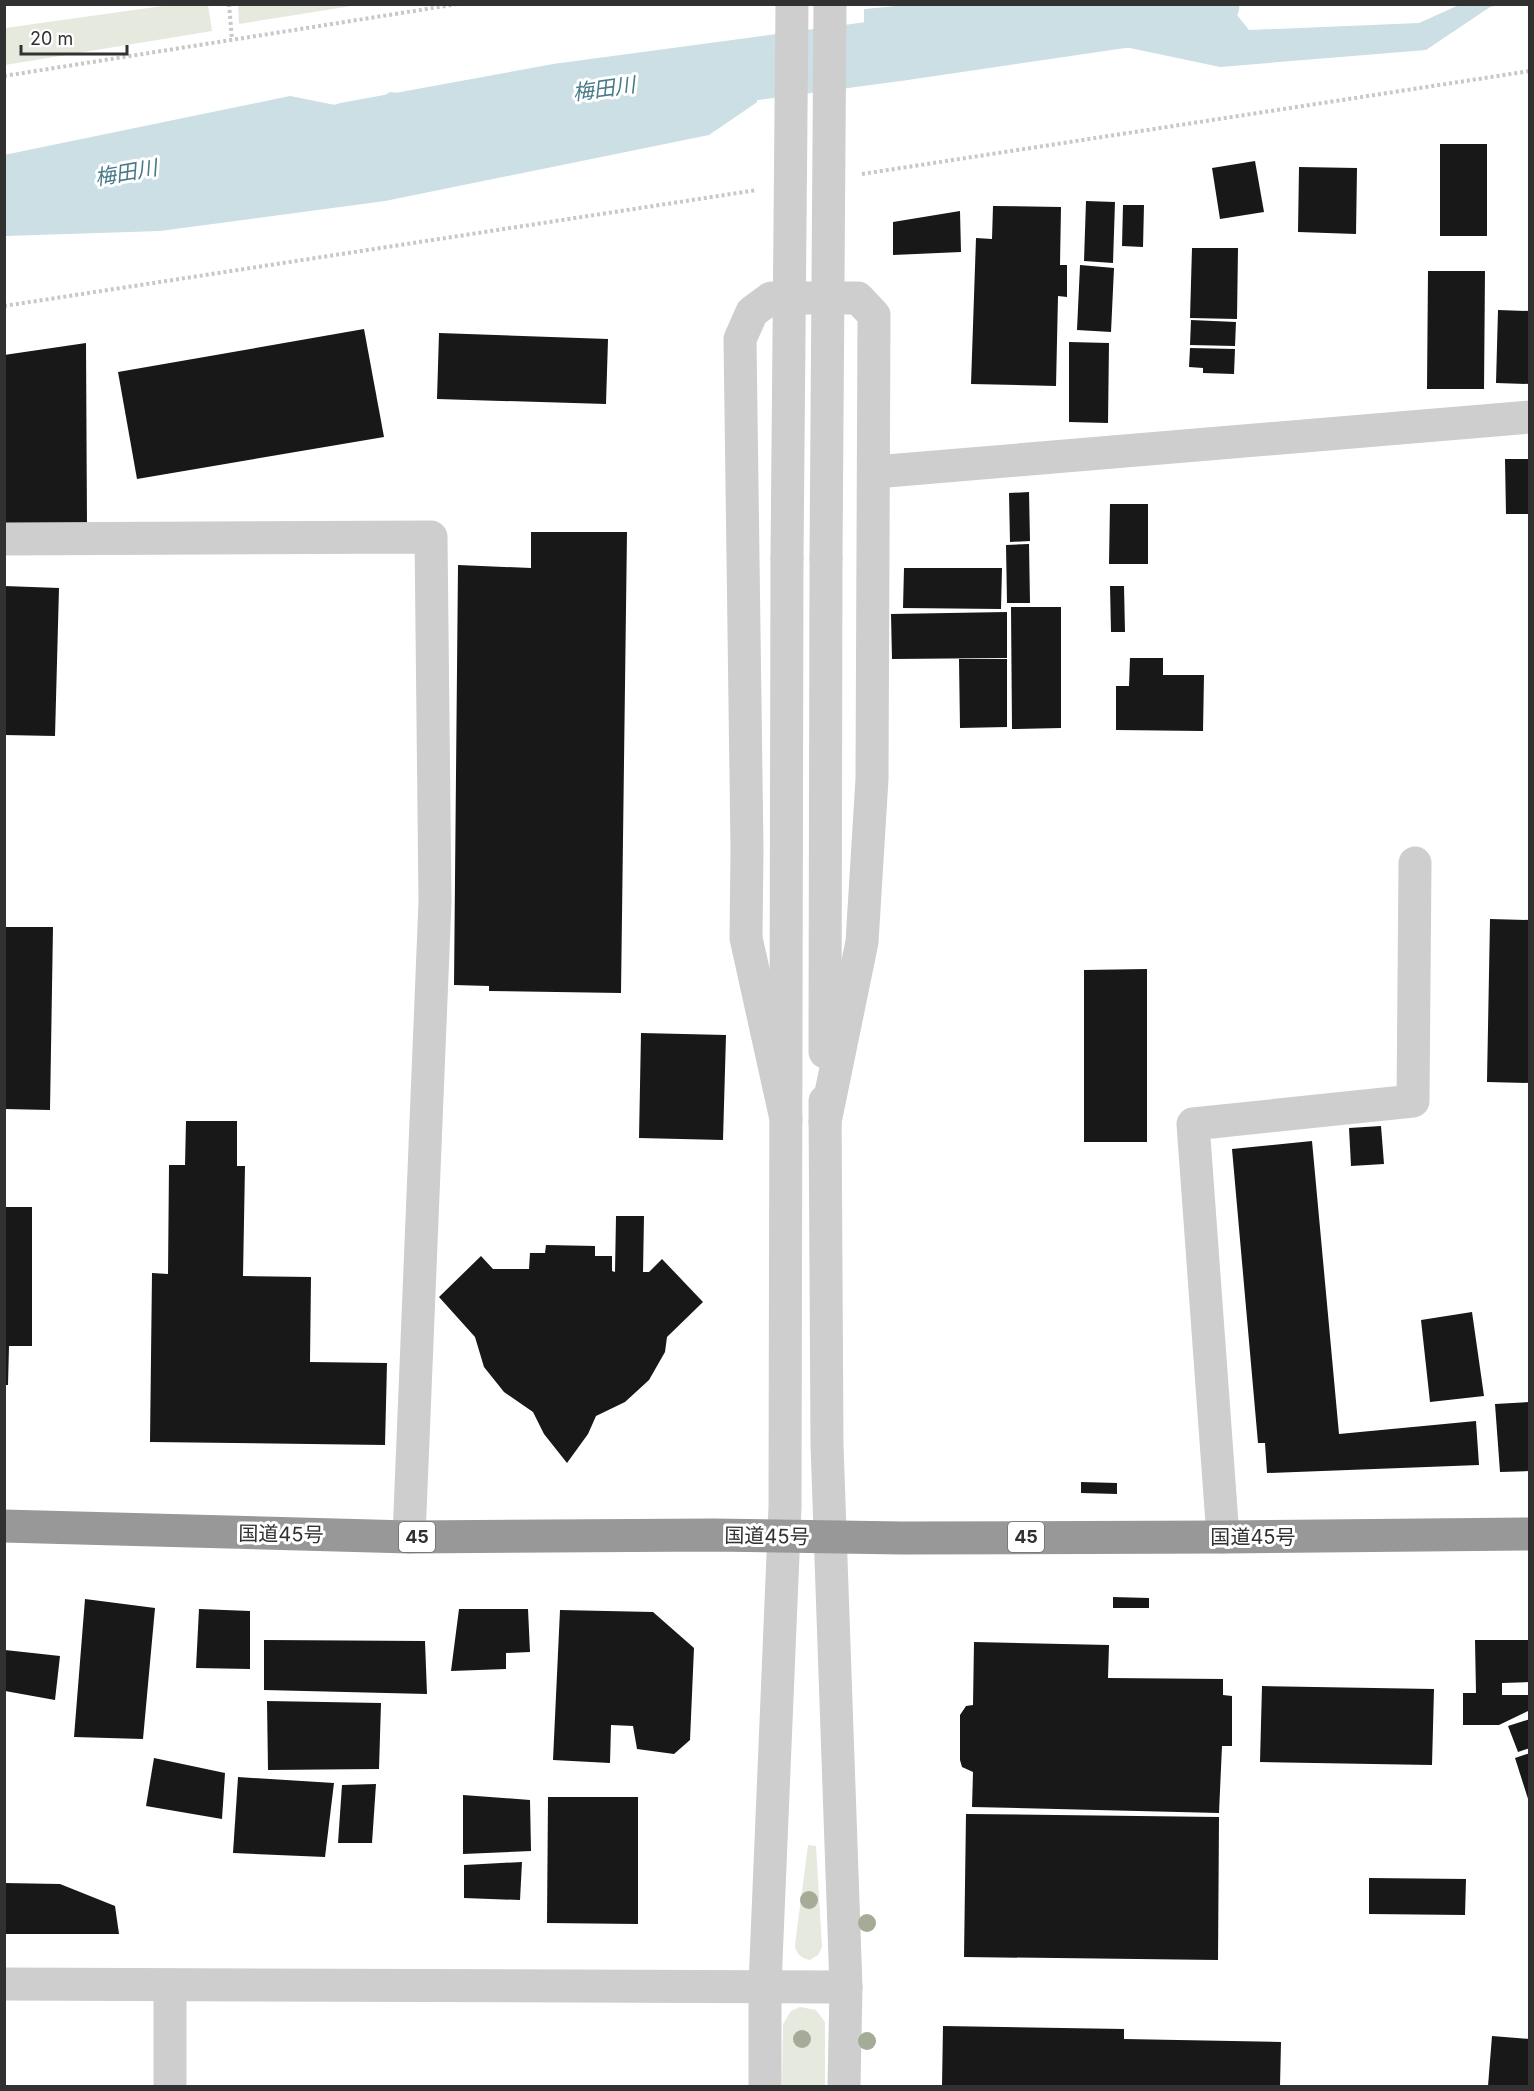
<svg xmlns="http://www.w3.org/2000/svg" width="1534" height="2091" font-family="Inter,'Noto Sans JP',sans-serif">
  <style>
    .green { fill: #e5e9de }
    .water { fill: #cbdfe5 }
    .pier { fill: #fff }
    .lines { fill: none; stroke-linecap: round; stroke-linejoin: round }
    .river { stroke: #cbdfe5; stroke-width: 63 }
    .building { fill: #181818 }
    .path { stroke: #c8c8c8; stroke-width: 4; stroke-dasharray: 3 3; stroke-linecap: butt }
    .minor { stroke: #cecece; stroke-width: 33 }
    .highway { stroke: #989898; stroke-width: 33 }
    .minor-bridge { stroke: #cecece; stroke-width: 33 }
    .tree { fill: #a4ac98 }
    .labels { text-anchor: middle; stroke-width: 6; stroke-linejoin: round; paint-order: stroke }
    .shield { fill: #fff; stroke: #6f6f6f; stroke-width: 1.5 }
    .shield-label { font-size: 18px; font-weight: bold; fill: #313131 }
    .street-label { font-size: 20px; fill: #313131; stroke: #fff }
    .water-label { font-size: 21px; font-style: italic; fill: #477a8b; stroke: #fff }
  </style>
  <rect width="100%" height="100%" fill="#fff"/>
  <g class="green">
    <path d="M238,4H358V5L239,24Z"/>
    <path d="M208,5L212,31L5,65V28L170,5Z"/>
    <path d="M808,1845L816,1846L822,1947L818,1955L810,1960C801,1958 796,1954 795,1945Z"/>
    <path d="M800,2007L816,2010L825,2022V2086H782L783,2024L791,2011Z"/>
  </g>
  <path class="water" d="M906,5H1229L1249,30L1419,23L1459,5H1499L1490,7L1426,50L1220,67L1111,44L860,32L709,135L385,201L160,231L5,236L4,155L290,96L360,110L390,92L431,98L415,119L564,115L719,57L865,9Z"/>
  <path class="pier" d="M864,6V35H860L757,107V41Z"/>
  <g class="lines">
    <path class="river" d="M346,134L559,95L902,49L1208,4"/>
  </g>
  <g class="building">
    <rect x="1440" y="144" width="47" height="92"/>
    <path d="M1255,161L1264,212L1220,219L1212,168Z"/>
    <path d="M1299,167L1357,168L1356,234L1298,232Z"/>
    <path d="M1086,201L1115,202L1113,263L1084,261Z"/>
    <path d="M1123,205H1144L1143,247L1122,246Z"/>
    <path d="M993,206L1061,207L1060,265H1067V297L1058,296L1056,386L971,384L976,238L992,239Z"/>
    <path d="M960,211L961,252L893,255V222Z"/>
    <path d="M1192,248H1238L1237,319L1190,318Z"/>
    <path d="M1080,265L1114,268L1111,332L1077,330Z"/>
    <path d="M1428,271H1485L1484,389H1427Z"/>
    <path d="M1498,310L1530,311V384L1496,383Z"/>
    <path d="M1191,320L1236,322L1235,346L1190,345Z"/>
    <path d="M364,329L384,437L137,479L118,372Z"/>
    <path d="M439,333L608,339L606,404L437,399Z"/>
    <path d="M1069,342L1109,343L1108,423L1069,422Z"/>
    <path d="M86,343L87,525L4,523V355Z"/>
    <path d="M1190,348L1235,349L1234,374L1203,373V368L1189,367Z"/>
    <path d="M1505,459H1530V514H1506Z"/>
    <path d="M1029,492L1030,541L1010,542L1009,493Z"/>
    <path d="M1110,504H1148V564H1109Z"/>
    <path d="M531,532H627L621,993L489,991V986L454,985L458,565L531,568Z"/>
    <path d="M1029,544L1030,603H1007L1006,545Z"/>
    <path d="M904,568H1002L1001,609L903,608Z"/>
    <path d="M4,586L59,588L55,736L4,735Z"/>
    <path d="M1110,586H1124L1125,632H1111Z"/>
    <path d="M1011,607H1061V728L1012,729Z"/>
    <path d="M1007,612V658L892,659L891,614Z"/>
    <path d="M1130,658H1163V675H1204L1203,731L1116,730V686H1129Z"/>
    <path d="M959,659H1007V727L960,728Z"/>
    <path d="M1490,919L1530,920V1083L1487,1082Z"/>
    <path d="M4,927H53L50,1110L4,1109Z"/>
    <path d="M1147,969V1142H1084V970Z"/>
    <path d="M641,1033L726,1035L723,1140L639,1138Z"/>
    <path d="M186,1121H237V1166H245L243,1276L311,1277L310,1362L387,1363L385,1445L150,1442L152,1273L168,1274L169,1165H185Z"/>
    <path d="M1381,1126L1384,1164L1351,1166L1349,1128Z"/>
    <path d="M1312,1141L1339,1434L1476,1421L1479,1465L1267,1473L1265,1443H1258L1232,1149Z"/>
    <path d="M4,1207H32V1346H9L8,1385H4Z"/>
    <path d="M616,1216H644L643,1272H649L662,1259L703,1302L667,1337L665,1352L649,1380L625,1402L596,1416L588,1434L567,1463L544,1434L533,1412L504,1392L484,1367L475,1337L439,1297L481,1256L493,1269H529L530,1253H545L546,1245L595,1246V1256H612V1271L615,1272Z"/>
    <path d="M1472,1312L1484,1396L1430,1402L1421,1320Z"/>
    <path d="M1530,1402V1471L1500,1472L1495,1404Z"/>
    <path d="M1081,1482L1117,1483V1494L1081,1493Z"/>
    <path d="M1113,1597L1149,1598V1608H1113Z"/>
    <path d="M85,1599L155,1608L143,1739L74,1737Z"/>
    <path d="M199,1609L250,1611V1669L196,1668Z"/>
    <path d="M459,1609H528L530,1652L506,1653V1669L451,1671Z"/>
    <path d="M560,1610L653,1612L694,1648L690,1740L674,1754L637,1749L633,1726L611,1725L610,1763L553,1760Z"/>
    <path d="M264,1640L425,1641L427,1694L264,1690Z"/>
    <path d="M1475,1640H1530V1682L1502,1683V1695H1530V1710L1499,1725H1463V1693H1476Z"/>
    <path d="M974,1642L1109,1645L1108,1678L1223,1679V1695L1232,1696V1746H1222L1219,1813L972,1807L973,1772L962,1767L960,1760V1715L966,1706L973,1705Z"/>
    <path d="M5,1650L60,1656L55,1700L5,1691Z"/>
    <path d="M1262,1686L1434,1689L1432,1765L1260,1762Z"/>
    <path d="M267,1701L381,1703L379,1769L268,1770Z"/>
    <path d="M1530,1719V1748L1518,1752L1508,1726Z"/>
    <path d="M1530,1753V1802H1529L1515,1758Z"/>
    <path d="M154,1758L225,1773L222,1819L146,1806Z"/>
    <path d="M238,1777L334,1783L325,1857L233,1853Z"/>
    <path d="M376,1784L372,1843H338L342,1785Z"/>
    <path d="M463,1795L530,1800L531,1851L463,1854Z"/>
    <path d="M548,1797H638V1924L547,1923Z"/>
    <path d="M966,1814L1219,1817L1218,1960L964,1957Z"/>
    <path d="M522,1862L520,1900L464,1898V1865Z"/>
    <path d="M1369,1878L1466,1879L1465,1915L1369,1914Z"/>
    <path d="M4,1883L60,1884L115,1906L119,1934H4Z"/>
    <path d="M943,2026L1124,2029V2039L1281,2042L1280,2086H942Z"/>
    <path d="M1492,2036L1530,2039V2086H1488Z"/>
  </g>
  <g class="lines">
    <g class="path">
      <path d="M229,4L232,40"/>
      <path d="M4,76L458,4"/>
      <path d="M862,174L1530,71"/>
      <path d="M4,306L757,190"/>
    </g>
    <g class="minor">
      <path d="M875,472L1530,417"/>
      <path d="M4,539L431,537L435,902L409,1537"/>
      <path d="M825,1052L826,559"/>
      <path d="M825,1101L827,1445L846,1987L844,2086"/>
      <path d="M786,1119L746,938L747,849L740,339L752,312L771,298H858L874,315L872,779L862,942L825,1122"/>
      <path d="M1223,1537L1193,1124L1413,1101L1415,863"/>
      <path d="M4,1984L846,1987"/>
      <path d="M170,1985V2086"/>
      <path d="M765,2086V1985L785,1507L787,558"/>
    </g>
    <path class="highway" d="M4,1526L409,1537L713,1535L902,1538L1223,1537L1530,1534"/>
    <g class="minor-bridge">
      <path d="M787,558L792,4"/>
      <path d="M826,559L830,4"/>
    </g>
  </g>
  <g class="tree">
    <circle cx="809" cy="1900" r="9"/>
    <circle cx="867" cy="1923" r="9"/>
    <circle cx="802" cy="2039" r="9"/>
    <circle cx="867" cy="2041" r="9"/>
  </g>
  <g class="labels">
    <g class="shield">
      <rect x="399" y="1522" width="36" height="30" rx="4.5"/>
      <rect x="1008" y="1522" width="36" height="30" rx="4.5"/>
    </g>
    <g class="shield-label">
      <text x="417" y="1543">45</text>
      <text x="1026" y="1543">45</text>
    </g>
    <g class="street-label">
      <text transform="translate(281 1534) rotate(1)" y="7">国道45号</text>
      <text transform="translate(767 1536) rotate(1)" y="7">国道45号</text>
      <text x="1253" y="1544">国道45号</text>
    </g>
    <g class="water-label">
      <text transform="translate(604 89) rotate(-8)" y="7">梅田川</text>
      <text transform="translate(126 173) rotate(-10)" y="7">梅田川</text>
    </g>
  </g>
  <rect width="1534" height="2091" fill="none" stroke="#313131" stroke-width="12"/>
  <path d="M21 45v9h106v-9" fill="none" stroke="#313131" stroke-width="3"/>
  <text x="30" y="45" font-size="18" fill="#313131" stroke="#ffffff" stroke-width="4.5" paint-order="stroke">20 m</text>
</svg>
